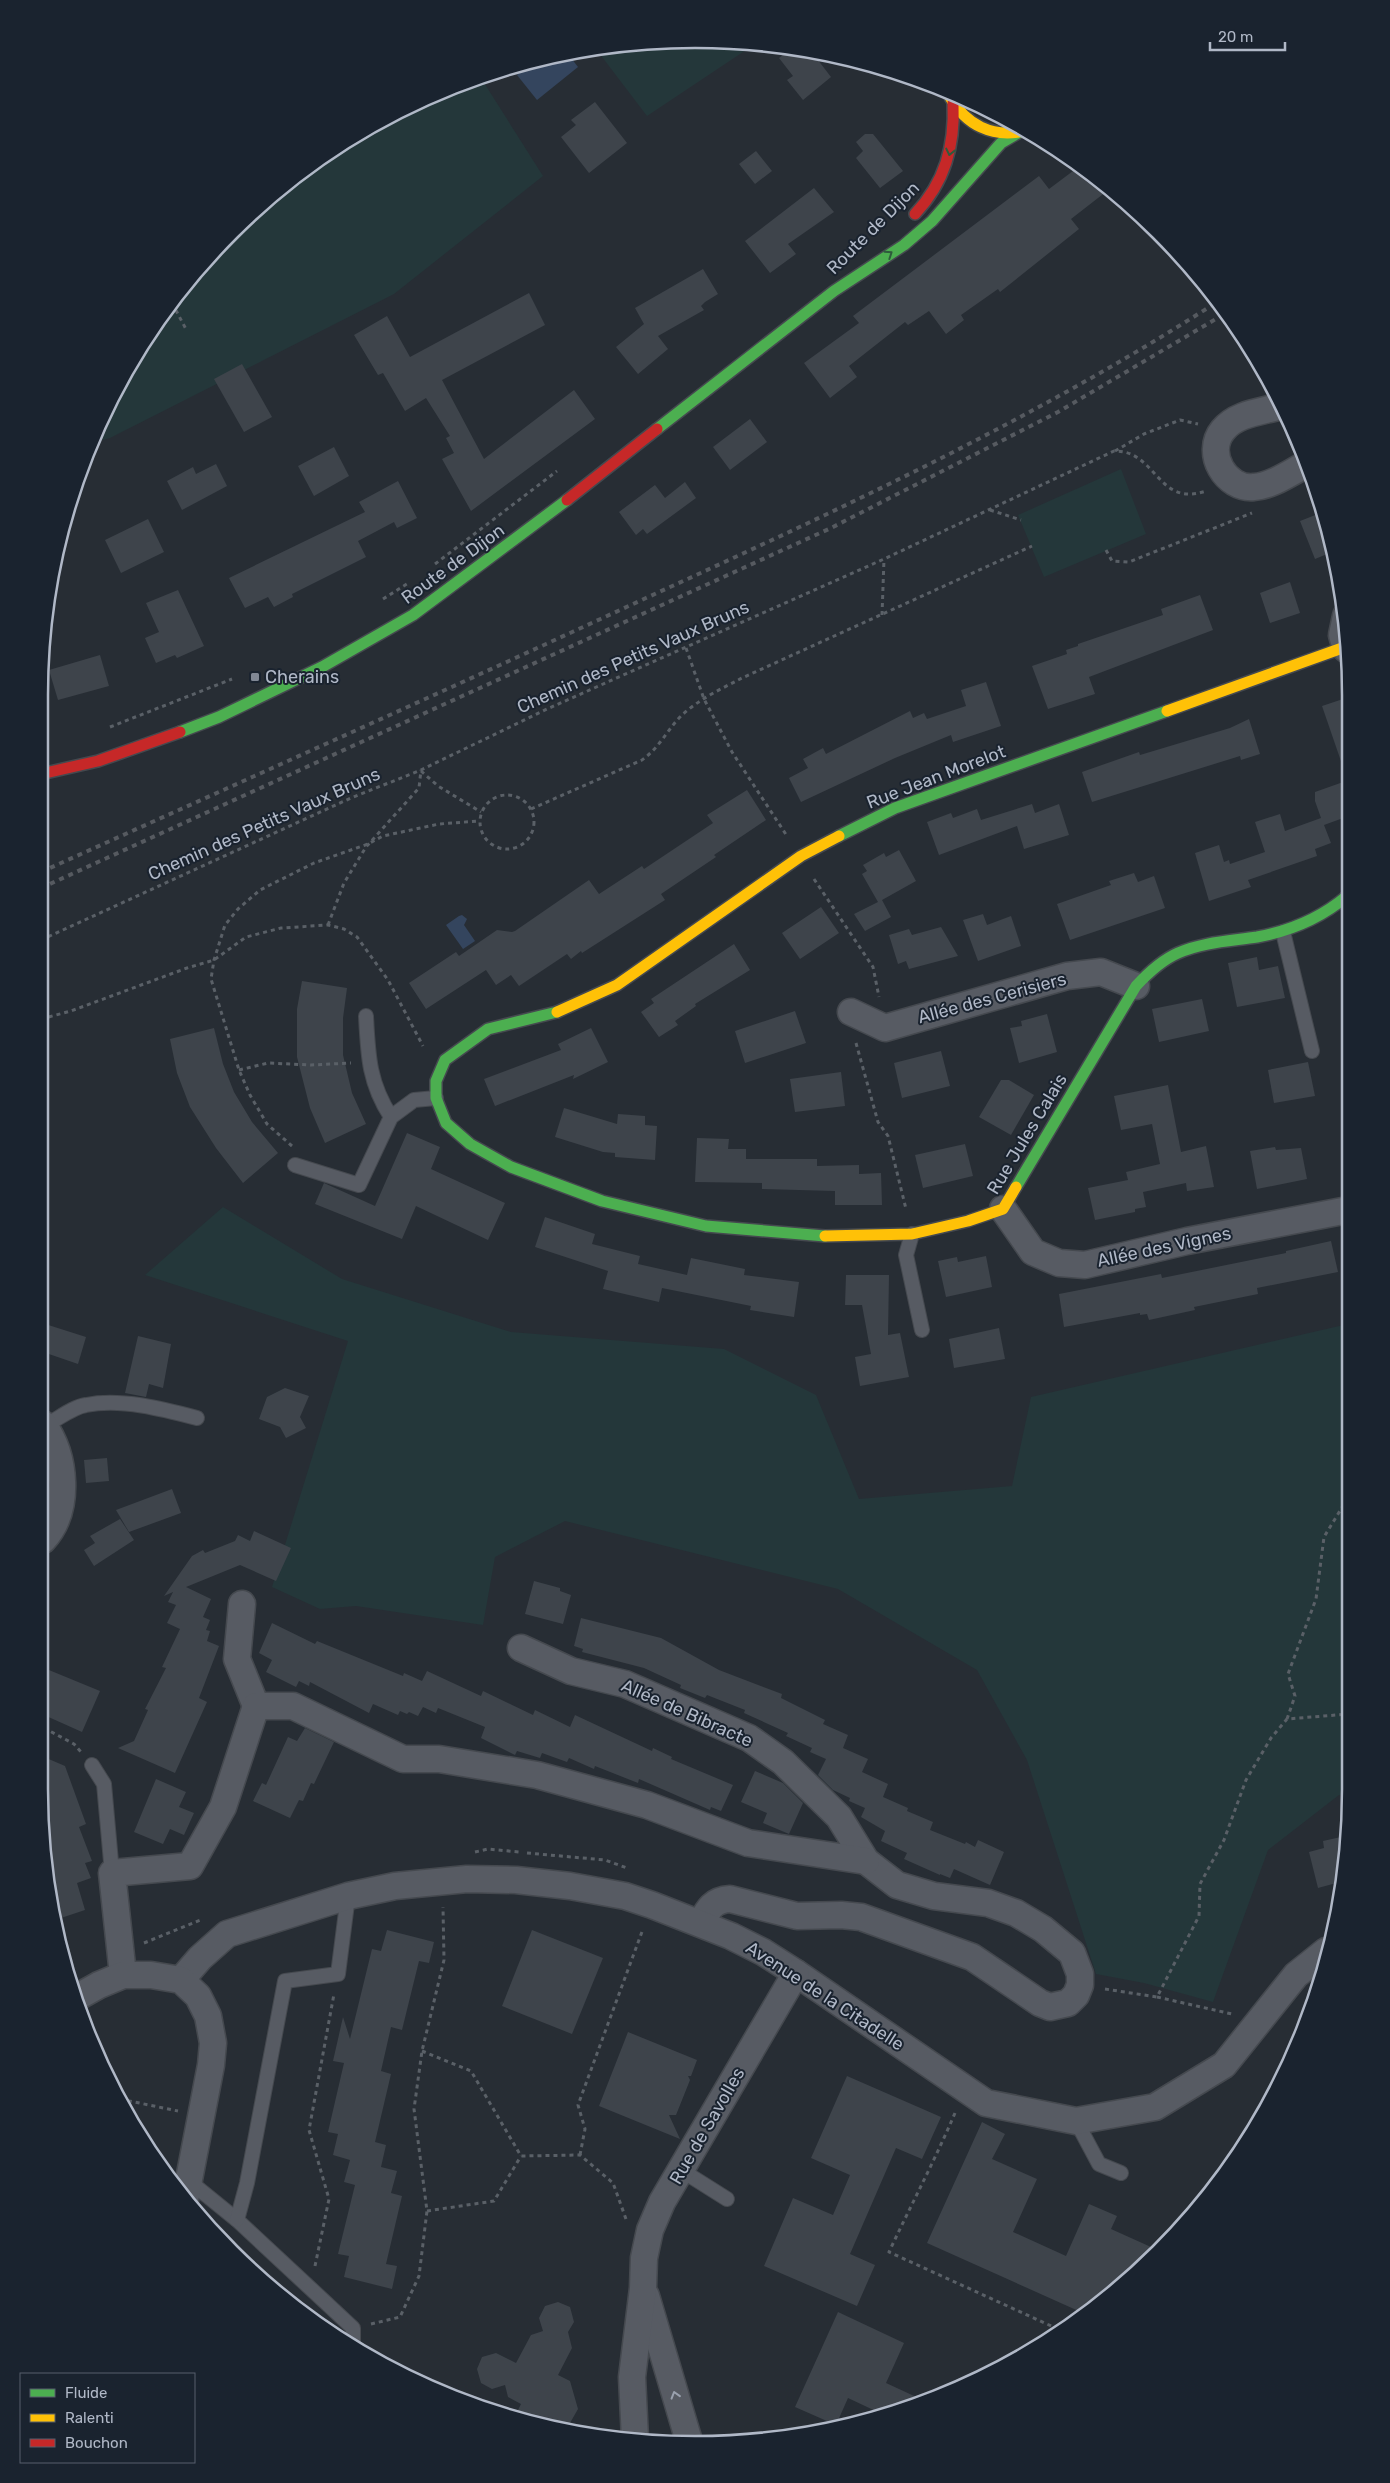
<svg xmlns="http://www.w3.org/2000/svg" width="1390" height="2483" font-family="Rubik,sans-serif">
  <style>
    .green { fill: #24373a }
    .water { fill: #34455e }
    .building { fill: #3e444b }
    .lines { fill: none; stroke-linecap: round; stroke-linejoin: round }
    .lane-casing { stroke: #45494f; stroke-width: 16 }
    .street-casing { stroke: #45494f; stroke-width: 29 }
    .fast-casing { stroke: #45494f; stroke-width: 14 }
    .slow-casing { stroke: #45494f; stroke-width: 14 }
    .jam-casing { stroke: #45494f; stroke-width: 14 }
    .path { stroke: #5a6067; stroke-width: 3; stroke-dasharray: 4 4; stroke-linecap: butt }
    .lane { stroke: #575b63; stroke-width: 14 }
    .street { stroke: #575b63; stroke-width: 26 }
    .fast { stroke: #4caf50; stroke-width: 11 }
    .slow { stroke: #ffc107; stroke-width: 11 }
    .jam { stroke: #c62828; stroke-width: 11 }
    .rail { stroke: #565a60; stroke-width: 4; stroke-dasharray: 5 5; stroke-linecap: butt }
    .oneway { stroke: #2e5b3c }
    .oneway2 { stroke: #9aa1ae }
    .poi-dot { fill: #808794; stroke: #1a232f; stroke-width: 2 }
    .labels { text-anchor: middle; stroke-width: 4; stroke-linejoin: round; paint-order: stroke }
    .street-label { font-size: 18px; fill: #b0b8c7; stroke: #1a232f }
    .poi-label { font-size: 18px; fill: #b0b8c7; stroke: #1a232f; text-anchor: start }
    .rim { fill: none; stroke: #b0b8c7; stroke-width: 2.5 }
  </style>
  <rect width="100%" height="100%" fill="#272d34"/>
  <g class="green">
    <path d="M652,40L755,44L647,116L596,49Z"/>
    <path d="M481,78L543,176L394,294L110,438L92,443L127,367L202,262L296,174L405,106Z"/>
    <path d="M1121,469L1146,534L1044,577L1018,515Z"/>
    <path d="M223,1207L342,1279L511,1332L724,1349L816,1395L859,1499L1012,1486L1031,1397L1348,1324L1350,1794L1339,1795L1268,1850L1213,2002L1144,1983L1096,1974L1027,1760L977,1670L838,1589L565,1521L495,1557L483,1625L356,1606L320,1609L272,1587L348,1341L145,1275Z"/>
  </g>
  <g class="water">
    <path d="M568,54L578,67L537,100L517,75L538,59Z"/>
    <path d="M459,916L462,915L467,919L464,925L475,941L463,949L446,925Z"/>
  </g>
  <g class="building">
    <path d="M793,47L811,51L831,77L803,100L787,80L793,76L779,58Z"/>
    <path d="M595,102L627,143L589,173L561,137L576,125L571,120Z"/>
    <path d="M865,134H873L903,171L880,188L856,158L863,151L856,142Z"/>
    <path d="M756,151L772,171L755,184L739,164Z"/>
    <path d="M1077,168L1107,191L1071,219L1079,229L1000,292L998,289L961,315L964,320L946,334L929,311L908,325L905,322L849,366L857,377L830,398L804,363L859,323L853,316L1039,176L1049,189Z"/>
    <path d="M814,188L834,212L788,244L796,254L770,273L745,241Z"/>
    <path d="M703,269L718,294L705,302L701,306L704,310L658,336L668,349L638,374L616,347L644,324L635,308Z"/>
    <path d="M529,293L545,325L442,380L484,459L574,390L595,419L471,511L442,459L454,453L446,438L450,436L426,398L405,411L383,373L378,375L354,335L387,316L410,357Z"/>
    <path d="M242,364L272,417L244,432L214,379Z"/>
    <path d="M750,419L767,442L730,470L713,447Z"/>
    <path d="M334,447L349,476L314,496L298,466Z"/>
    <path d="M216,464L227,486L182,510L167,481L193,467L196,474Z"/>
    <path d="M398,481L417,518L397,528L394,522L358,541L366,557L292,594L293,597L274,607L268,597L245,608L229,578L365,512L359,502Z"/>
    <path d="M685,482L696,498L647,534L643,529L636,535L619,512L655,485L665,498Z"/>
    <path d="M1323,512L1332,552L1315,559L1300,521Z"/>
    <path d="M148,519L164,552L121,573L105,540Z"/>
    <path d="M1290,582L1300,613L1270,623L1260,593Z"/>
    <path d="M178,590L204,646L177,658L175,655L156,663L145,638L159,632L146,603Z"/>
    <path d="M1200,595L1213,630L1089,677L1095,694L1048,709L1032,666L1067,654L1066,650L1078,646V644L1163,615L1161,609Z"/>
    <path d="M100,655L109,686L58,700L49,670Z"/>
    <path d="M986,682L1001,726L953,742L951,735L895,758L801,802L789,778L808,768L803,759L823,748L826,754L910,711L913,718L924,713L927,719L966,706L961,690Z"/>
    <path d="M1346,698V766L1343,767L1322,706Z"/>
    <path d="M1249,719L1260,754L1241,760L1240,756L1092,802L1082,772L1139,752L1140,755L1230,728Z"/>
    <path d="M1346,781V817L1324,825L1331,843L1315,849L1317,856L1248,880L1251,887L1209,901L1195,853L1219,845L1224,862L1229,860L1230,864L1265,852L1255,822L1280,814L1285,831L1321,818L1315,801V792Z"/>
    <path d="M747,790L766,820L714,855L716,857L661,894L665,900L582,953L581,951L571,959L567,954L519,986L511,975L496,985L486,970L426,1009L409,983L456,952L459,956L497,930L512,932L515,931L589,880L599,894L642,866L644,869L713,823L707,815Z"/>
    <path d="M1032,804L1035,813L1059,804L1069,835L1024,849L1017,826L939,855L927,822L951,813L953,818L977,809L981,820Z"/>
    <path d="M899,850L916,881L882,900L891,917L865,931L854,914L878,902L862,874L867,871L863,865L884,853L886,857Z"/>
    <path d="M1134,873L1138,882L1154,876L1165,908L1070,940L1057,904L1111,885L1109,881Z"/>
    <path d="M821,907L839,933L800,959L782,933Z"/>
    <path d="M983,914L987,925L1011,916L1021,946L978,961L963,920Z"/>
    <path d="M941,927L958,956L909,969L906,961L898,964L889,935L909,929L912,935Z"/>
    <path d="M734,944L750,970L695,1004L696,1006L675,1021L678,1025L659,1037L641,1012L654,1003L651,999Z"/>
    <path d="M1257,957L1259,970L1278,966L1285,998L1237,1007L1228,963Z"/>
    <path d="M302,981L347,988L343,1018V1055L352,1093L366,1124L325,1143L310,1108L297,1057V1009Z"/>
    <path d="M1202,999L1209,1031L1159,1042L1152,1009Z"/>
    <path d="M795,1011L806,1043L745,1063L735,1031Z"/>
    <path d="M1047,1014L1057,1052L1019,1063L1010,1028L1022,1026L1021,1021Z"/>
    <path d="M214,1028L223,1064L234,1092L252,1122L278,1153L243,1183L216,1148L190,1107L177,1073L170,1039Z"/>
    <path d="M591,1028L608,1062L573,1079L574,1075L495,1106L484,1079L561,1050L558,1044Z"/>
    <path d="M941,1051L950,1086L902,1098L894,1063Z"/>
    <path d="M1308,1062L1315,1096L1274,1103L1268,1070Z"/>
    <path d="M841,1072L845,1106L795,1112L790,1079Z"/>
    <path d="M1001,1080H1009L1034,1095L1011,1135L979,1117Z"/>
    <path d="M1168,1085L1181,1152L1206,1146L1214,1187L1187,1191L1186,1183L1143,1192L1146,1207L1135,1209V1212L1095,1220L1088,1188L1128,1180L1126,1172L1160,1164L1152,1124L1121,1130L1114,1096Z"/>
    <path d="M564,1108L617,1124L618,1114L645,1116V1125L657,1126L655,1160L615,1157V1153L603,1152L555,1137Z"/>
    <path d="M407,1133L440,1147L431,1169L505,1203L488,1240L416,1206L402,1239L315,1204L324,1183L375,1206Z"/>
    <path d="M697,1138L729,1139L728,1149H746V1159H817V1166L859,1165V1174L881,1173L882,1205H835V1191L762,1189V1183L695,1182Z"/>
    <path d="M965,1144L973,1176L923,1188L915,1155Z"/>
    <path d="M1275,1147L1276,1150L1301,1148L1307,1179L1257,1189L1250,1151Z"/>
    <path d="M545,1217L595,1234L592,1244L640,1256L638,1264L687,1275L691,1258L745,1269L744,1275L799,1282L794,1317L750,1310L751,1306L662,1288L659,1302L603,1289L608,1271L535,1247Z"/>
    <path d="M1331,1241L1338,1272L1257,1288L1258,1294L1194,1307L1195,1310L1149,1320L1147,1314L1140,1315V1313L1064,1327L1059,1294L1161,1274L1162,1278L1286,1253V1251Z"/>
    <path d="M986,1256L992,1287L946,1297L938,1261L957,1257L958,1262Z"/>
    <path d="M846,1275H889L888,1335L900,1333L909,1377L860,1386L855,1357L871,1354L862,1305H845Z"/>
    <path d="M42,1323L86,1337L78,1364L43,1352Z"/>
    <path d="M999,1328L1005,1359L954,1368L949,1339Z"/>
    <path d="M138,1336L171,1344L163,1388L149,1384L146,1397L125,1393Z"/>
    <path d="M285,1388L309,1396L300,1417L306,1428L286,1438L280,1427L259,1419L267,1397Z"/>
    <path d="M107,1458L109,1481L86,1483L84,1460Z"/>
    <path d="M172,1489L181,1513L129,1532L116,1510Z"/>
    <path d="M120,1519L134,1540L94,1566L84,1550L95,1543L90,1536Z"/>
    <path d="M254,1531L291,1548L276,1581L240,1565L186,1587L211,1599L203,1617L210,1620L206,1630L210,1631L207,1641L219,1646L199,1698L207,1702L175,1773L118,1748L134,1741L148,1710L145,1709L166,1668L162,1667L180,1629L167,1623L176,1605L168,1602L173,1592L164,1596L192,1556L203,1550L205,1553L235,1541L238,1535L250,1541Z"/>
    <path d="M534,1581L560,1588V1591L571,1595L563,1624L525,1614Z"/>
    <path d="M581,1618L661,1638L719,1670L782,1694L781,1698L825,1720L823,1724L848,1735L843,1748L868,1759L862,1772L888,1784L883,1797L908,1808L907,1811L933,1822L930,1830L965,1844L966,1842L975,1847L978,1840L1004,1852L990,1885L954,1869L950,1878L940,1874V1875L904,1859L907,1853L881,1841L885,1831L861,1817L865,1808L849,1801L850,1798L833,1790L818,1775L826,1759L810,1752L812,1748L786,1736L788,1733L744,1713L745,1710L707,1695L705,1698L680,1688L681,1685L644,1668L582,1652L583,1649L574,1646Z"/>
    <path d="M272,1623L315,1644L317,1641L403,1676L404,1673L422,1681L427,1671L481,1696L483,1691L533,1715L535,1710L570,1727L575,1715L652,1751L653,1748L672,1757L671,1759L733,1785L721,1811L711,1807L710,1810L639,1779L638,1783L595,1766L594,1769L569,1758L567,1762L542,1753L540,1758L517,1751L515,1755L481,1738L485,1727L438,1708L436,1713L423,1707L418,1716L409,1712L407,1714L400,1711L398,1715L373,1704L369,1713L310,1682L309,1686L299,1681L296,1687L266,1672L272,1660L259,1653Z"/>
    <path d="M44,1668L100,1691L82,1732L44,1715Z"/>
    <path d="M305,1728L334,1742L314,1784L311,1783L303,1801L299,1800L290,1818L253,1801L262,1783L266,1785L288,1737L297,1741Z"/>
    <path d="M44,1757L65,1766L86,1824L79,1827L92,1861L85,1863L91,1878L77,1883L85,1910L55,1920L49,1894L52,1892L44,1872Z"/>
    <path d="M755,1771L783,1783L803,1803L789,1834L763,1823L767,1813L741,1802Z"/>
    <path d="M156,1779L186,1792L179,1807L194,1813L184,1835L170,1829L163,1844L134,1832Z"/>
    <path d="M1341,1837L1342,1841L1348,1840L1340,1882L1318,1888L1309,1852L1324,1848L1323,1841Z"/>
    <path d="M387,1930L434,1942L429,1963L419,1961L402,2030L391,2027L381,2071L391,2074L375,2142L386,2145L381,2167L397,2171L391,2193L402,2196L386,2264L397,2266L392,2289L344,2277L349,2256L338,2254L355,2185L344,2182L350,2160L333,2155L338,2134L328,2132L344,2063L333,2061L343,2017L350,2039L372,1949L381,1951Z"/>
    <path d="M532,1930L603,1958L572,2034L502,2006Z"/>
    <path d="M628,2032L697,2060L691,2076H688L690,2080L676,2115H669L680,2139L599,2106Z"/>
    <path d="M847,2076L941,2117L922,2159L896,2148L850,2254L875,2265L857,2306L764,2266L793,2198L833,2215L850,2175L811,2158Z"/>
    <path d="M982,2122L1005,2134L992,2159L1037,2179L1013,2232L1066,2256L1089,2204L1117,2216L1111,2229L1151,2247L1141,2268L1127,2282L1083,2313L927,2243Z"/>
    <path d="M558,2302L570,2307L574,2322L568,2332L572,2348L558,2375L570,2381L578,2409L566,2430L514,2418L521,2404L508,2397L505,2385L492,2389L481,2383L477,2369L482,2357L496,2353L516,2363L531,2335L543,2331L539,2318L545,2306Z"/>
    <path d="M838,2312L904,2343L886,2383L925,2401L882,2414L848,2398L836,2425L795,2407Z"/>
  </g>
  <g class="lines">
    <g class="lane-casing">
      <g id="lane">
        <path d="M1283,932L1312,1051"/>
        <path d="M366,1016C368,1056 369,1083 391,1117"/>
        <path d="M295,1165L359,1185L391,1117L414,1100L436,1098"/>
        <path d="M912,1234L906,1255L922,1330"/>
        <path d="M44,1426C57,1420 72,1407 86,1405C121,1398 163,1409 197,1418"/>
        <path d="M92,1765L104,1784L112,1873"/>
        <path d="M1076,2121L1099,2164L1121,2173"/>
        <path d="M681,2170L727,2199"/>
        <path d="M189,2181L237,2220L353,2328V2347"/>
        <path d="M237,2220L247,2183L285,1981L338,1974L348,1896"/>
      </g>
    </g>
    <g class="street-casing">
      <g id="street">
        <path d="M1278,407C1259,412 1236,414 1223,430C1204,453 1226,490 1254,487C1272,486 1291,472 1307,464"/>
        <path d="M1346,616L1342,635L1346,649"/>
        <path d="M851,1012L885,1028L1067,976L1101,972L1136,986"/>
        <path d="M1003,1209L1033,1252L1059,1263L1085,1265L1187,1241L1348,1210"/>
        <path d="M43,1424C66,1456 71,1510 43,1540"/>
        <path d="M242,1604L237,1659L256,1706"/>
        <path d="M521,1648L571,1671L625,1684L749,1738L783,1762L839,1817L866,1861L897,1885L934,1896L988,1903L1016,1913L1043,1929L1072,1953L1080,1974V1985L1076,1995L1068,2003L1050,2007L1040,2003L972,1957L861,1917L841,1915L797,1916L730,1899C713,1900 708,1909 701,1923"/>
        <path d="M123,1975L112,1873L190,1866L223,1807L256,1706H293L403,1759H439L537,1775L647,1805L748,1843L866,1861"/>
        <path d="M181,1980L200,1958L227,1934L348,1896L395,1886L467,1879L516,1880L570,1886L625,1896L652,1905L731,1936L763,1952L796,1973L986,2103L1076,2121L1155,2107L1224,2065L1296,1975L1326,1951"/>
        <path d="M74,1999L99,1985L123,1975H151L181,1980L198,1996L208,2016L213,2043L211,2065L185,2200"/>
        <path d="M646,2296L689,2441"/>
        <path d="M635,2439L632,2377L643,2288L644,2258L650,2230L662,2202L796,1973"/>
      </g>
    </g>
    <g class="fast-casing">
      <g id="fast">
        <path d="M657,429L834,291L904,245L932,221L1001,143L1018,133"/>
        <path d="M180,732L219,717L322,667L413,615L567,500"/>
        <path d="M839,836L895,808L1167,711"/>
        <path d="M557,1012L488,1029L445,1060L436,1081V1098L446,1123L470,1144L511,1167L602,1201L706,1226L825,1236"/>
        <path d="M1016,1187L1136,986C1148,973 1162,960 1178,953C1203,942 1231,941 1257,937C1290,931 1321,918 1347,896"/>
      </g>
    </g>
    <g class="slow-casing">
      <g id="slow">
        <path d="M950,97C966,125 992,138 1024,131"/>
        <path d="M1167,711L1345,647"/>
        <path d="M557,1012L617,985L801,856L839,836"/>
        <path d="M825,1236L912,1234L968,1221L1003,1209L1016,1187"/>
      </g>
    </g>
    <g class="jam-casing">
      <g id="jam">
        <path d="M915,214C945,182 955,146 953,103"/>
        <path d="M567,500L657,429"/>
        <path d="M41,774L98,761L180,732"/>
      </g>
    </g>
    <g class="path">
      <path d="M172,303L187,331"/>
      <path d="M1115,451L1144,434L1180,420L1198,424"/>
      <path d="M990,510L1021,520"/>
      <path d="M1106,550L1112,561L1129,562L1252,513"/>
      <path d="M435,564L557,471"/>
      <path d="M383,599L410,582"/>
      <path d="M882,615L884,559"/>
      <path d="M686,648L704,699L732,752L787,836"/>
      <path d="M110,727L232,679"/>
      <path d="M421,771L438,786L481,812"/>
      <circle cx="507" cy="822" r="27"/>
      <path d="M531,809L642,760C659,748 666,732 680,717C697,700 721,689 742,678L1032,546"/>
      <path d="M814,879L873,967L879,997"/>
      <path d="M328,925L344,883L366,847L419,788L421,770"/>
      <path d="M41,940L351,798L421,770L547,709L884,559L1114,451C1157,450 1157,508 1206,491"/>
      <path d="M41,1019L71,1011L187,968L214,960L246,937L281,928L328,925L344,929L357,937L388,980L423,1046"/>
      <path d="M856,1043L878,1122L888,1136L906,1209"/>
      <path d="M239,1070L268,1063L311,1065L351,1063"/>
      <path d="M292,1146L267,1124L250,1095L239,1070L211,979L214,960L225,925L238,909L260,890L314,863L368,844L383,836L439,824L479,821"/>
      <path d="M1287,1719L1295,1696L1288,1674L1316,1599L1324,1537L1349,1496"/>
      <path d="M44,1728L74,1744L81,1752"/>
      <path d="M475,1852L488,1849L519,1852"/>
      <path d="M527,1853L605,1860L627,1868"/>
      <path d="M144,1943L203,1919"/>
      <path d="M1105,1989L1157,1997L1199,1916L1200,1884L1224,1840L1246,1780L1271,1738L1287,1719L1349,1714"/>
      <path d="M1157,1997L1232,2014"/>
      <path d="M422,2051L471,2071L521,2156L580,2155L613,2183L626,2219"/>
      <path d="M120,2099L178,2111"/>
      <path d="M955,2113C935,2160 911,2205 889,2252L1060,2330"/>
      <path d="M580,2155L585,2129L578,2105L643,1929"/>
      <path d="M427,2211L494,2201L521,2156"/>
      <path d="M315,2266L329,2199L309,2130L334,1994"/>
      <path d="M371,2324L400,2317L419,2276L427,2211L414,2109L422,2051L444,1960L443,1907"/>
    </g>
    <use href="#lane" class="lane"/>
    <use href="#street" class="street"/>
    <use href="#fast" class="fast"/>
    <use href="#slow" class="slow"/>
    <use href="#jam" class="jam"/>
    <g class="rail">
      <path d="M41,872C243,781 445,691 646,598C841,509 1037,418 1217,302"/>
      <path d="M41,888L831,528L1058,412L1226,313"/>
    </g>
  </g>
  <defs><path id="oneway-chevron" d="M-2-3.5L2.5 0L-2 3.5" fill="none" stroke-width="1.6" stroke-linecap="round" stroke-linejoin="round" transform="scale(1.25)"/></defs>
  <g class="oneway">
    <use href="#oneway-chevron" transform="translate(950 152) rotate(102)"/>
    <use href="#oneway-chevron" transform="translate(889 254) rotate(-34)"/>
  </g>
  <use class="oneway2" href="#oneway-chevron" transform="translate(675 2395) rotate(-107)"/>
  <rect class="poi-dot" x="250" y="672" width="10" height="10" rx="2.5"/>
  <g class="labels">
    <g class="street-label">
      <text transform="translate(873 228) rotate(-45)" y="6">Route de Dijon</text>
      <text transform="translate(453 564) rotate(-36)" y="6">Route de Dijon</text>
      <text transform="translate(633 657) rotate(-24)" y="6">Chemin des Petits Vaux Bruns</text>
      <text transform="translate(936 777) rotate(-21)" y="6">Rue Jean Morelot</text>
      <text transform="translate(264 824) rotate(-24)" y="6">Chemin des Petits Vaux Bruns</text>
      <text transform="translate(992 998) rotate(-15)" y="6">Allée des Cerisiers</text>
      <text transform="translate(1027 1134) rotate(-59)" y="6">Rue Jules Calais</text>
      <text transform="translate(1164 1247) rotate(-12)" y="6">Allée des Vignes</text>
      <text transform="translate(687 1713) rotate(24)" y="6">Allée de Bibracte</text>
      <text transform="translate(825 1996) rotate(33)" y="6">Avenue de la Citadelle</text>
      <text transform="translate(707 2126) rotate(-60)" y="6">Rue de Savolles</text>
    </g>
    <g class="poi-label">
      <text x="265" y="683">Cherains</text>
    </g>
  </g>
  <path d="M0 0H1390V2483H0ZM695 48H695A647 647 0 0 1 1342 695V1789A647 647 0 0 1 695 2436H695A647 647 0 0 1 48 1789V695A647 647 0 0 1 695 48Z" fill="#1a232f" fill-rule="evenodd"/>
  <path class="rim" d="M695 48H695A647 647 0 0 1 1342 695V1789A647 647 0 0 1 695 2436H695A647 647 0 0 1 48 1789V695A647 647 0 0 1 695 48Z"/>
  <rect x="20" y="2373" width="175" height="90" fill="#1a232f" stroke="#565f6c"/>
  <rect x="30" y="2389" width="25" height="8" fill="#4caf50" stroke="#565f6c"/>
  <text x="65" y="2398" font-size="15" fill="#b0b8c7">Fluide</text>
  <rect x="30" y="2414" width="25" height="8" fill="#ffc107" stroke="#565f6c"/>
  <text x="65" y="2423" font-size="15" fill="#b0b8c7">Ralenti</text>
  <rect x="30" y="2439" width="25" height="8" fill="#c62828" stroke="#565f6c"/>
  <text x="65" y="2448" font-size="15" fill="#b0b8c7">Bouchon</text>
  <path d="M1210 42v8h75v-8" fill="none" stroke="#b0b8c7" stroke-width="2.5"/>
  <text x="1218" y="42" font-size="15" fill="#b0b8c7" stroke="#1a232f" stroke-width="4" paint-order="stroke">20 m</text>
</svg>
